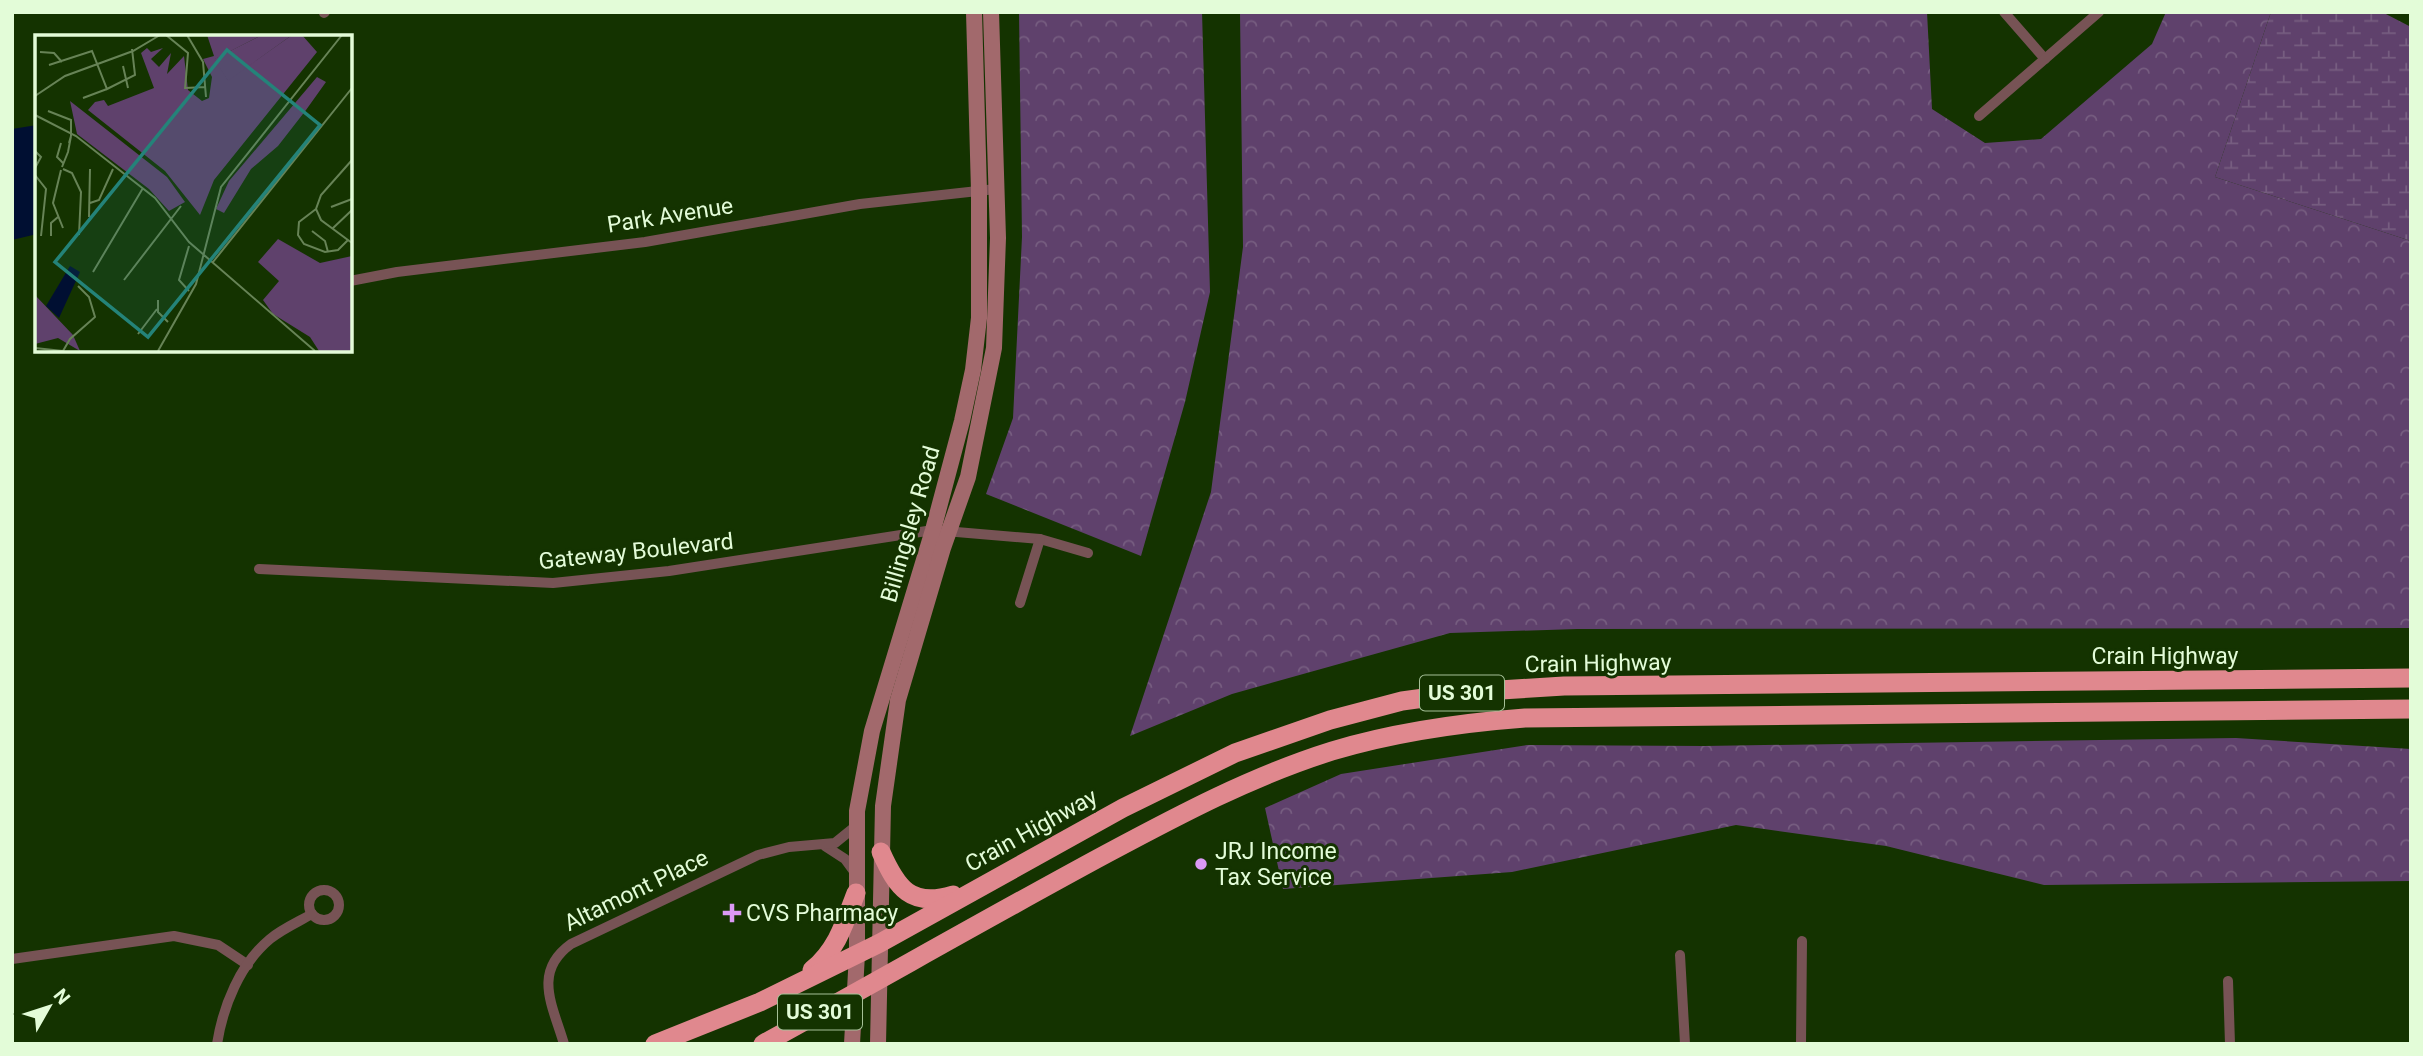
<svg xmlns="http://www.w3.org/2000/svg" width="2423" height="1056" font-family="Roboto,sans-serif">
  <style>
    .forest { fill: url(#forest-crowns) }
    .wetland { fill: url(#wetland-marsh) }
    .water { fill: #000f32 }
    .lines { fill: none; stroke-linecap: round; stroke-linejoin: round }
    .street { stroke: #775355; stroke-width: 10 }
    .secondary { stroke: #a2696c; stroke-width: 16 }
    .highway { stroke: #e0888e; stroke-width: 19 }
    .poi-dot { fill: #db99f5; stroke: #143300; stroke-width: 2.5 }
    .labels { text-anchor: middle; stroke-width: 6; stroke-linejoin: round; paint-order: stroke }
    .shield { fill: #143300; stroke: #a5c097; stroke-width: 2 }
    .shield-label { font-size: 21px; font-weight: bold; fill: #e3fcd8 }
    .street-label { font-size: 23px; fill: #e3fcd8; stroke: #143300 }
    .poi-label { font-size: 23px; fill: #e3fcd8; stroke: #143300; text-anchor: start }
    .inset-road { fill: none; stroke: #678356; stroke-width: 2 }
    .view { fill: #248379; fill-opacity: 0.15; stroke: #248379; stroke-width: 3.5 }
    .inset-edge { fill: none; stroke: #e3fcd8; stroke-width: 3.5 }
  </style>
  <defs>
    <pattern id="forest-crowns" width="20" height="18" patternUnits="userSpaceOnUse" patternTransform="scale(1.75)"><rect width="20" height="18" fill="#5f416c"/><path d="M2 6a3 3 0 1 1 6 0M12 15a3 3 0 1 1 6 0" fill="none" stroke="#765d80"/></pattern>
    <pattern id="wetland-marsh" width="20" height="14" patternUnits="userSpaceOnUse" patternTransform="scale(1.75)"><rect width="20" height="14" fill="#5f416c"/><path d="M1 5h8M5 5V1M11 12h8M15 12V8" fill="none" stroke="#765d80"/></pattern>
  </defs>
  <rect width="100%" height="100%" fill="#143300"/>
  <g class="forest">
    <path d="M1019,12H1202L1210,292L1185,402L1141,556L986,494L1013,418L1022,237Z"/>
    <path d="M1240,12H1927L1932,109L1985,143L2041,139L2152,44L2166,12H2271L2215,177L2411,241V628L1577,629L1450,633L1232,694L1130,736L1211,492L1243,247Z"/>
    <path d="M2236,738L2411,749V881L2044,885L1886,846L1736,825L1512,872L1283,889L1265,808L1341,774L1527,745L1704,746Z"/>
  </g>
  <path class="wetland" d="M2271,12H2382L2411,27V241L2215,177Z"/>
  <path class="water" d="M37,125V234L12,240V129Z"/>
  <g class="lines">
    <g class="street">
      <path d="M2004,12L2045,59"/>
      <path d="M324,13L325,12"/>
      <path d="M1979,116L2099,12"/>
      <path d="M350,281L397,272L645,242L860,204L996,189"/>
      <path d="M259,569L553,583L669,571L933,530L1040,539L1088,553"/>
      <path d="M1020,603L1040,539"/>
      <path d="M825,846L845,859L856,874"/>
      <circle cx="324" cy="905" r="15"/>
      <path d="M1680,955L1685,1044"/>
      <path d="M12,959L174,936L218,945L248,965"/>
      <path d="M2228,981L2230,1044"/>
      <path d="M217,1044C223,1006 240,964 270,939C282,929 298,922 312,914"/>
      <path d="M564,1044C553,1006 532,972 571,944L758,855L789,847L835,843L856,826"/>
      <path d="M1801,1044L1802,941"/>
    </g>
    <g class="secondary">
      <path d="M852,1044L857,954V811L872,731L933,530L962,421L973,370L979,318V191L974,12"/>
      <path d="M878,1044L883,806L898,700L943,548L968,477L994,348L998,238L991,12"/>
    </g>
    <g class="highway">
      <path d="M881,852C897,888 911,908 953,895"/>
      <path d="M812,970C837,950 845,922 856,893"/>
      <path d="M655,1044L760,1002L880,943L1123,808L1235,753L1330,720L1402,701L1468,692L1564,686L2411,678"/>
      <path d="M763,1044C878,981 991,916 1106,854C1179,815 1252,776 1332,751C1395,732 1459,723 1525,718L2411,709"/>
    </g>
  </g>
  <g class="poi-dot">
    <circle cx="1201" cy="864" r="7"/>
    <path d="M728.5 902.5h7v7h7v7h-7v7h-7v-7h-7v-7h7z"/>
  </g>
  <g class="labels">
    <g class="shield">
      <rect x="1420" y="675.5" width="84" height="35" rx="5"/>
      <rect x="778" y="994.5" width="84" height="35" rx="5"/>
    </g>
    <g class="shield-label">
      <text x="1462" y="700">US 301</text>
      <text x="820" y="1019">US 301</text>
    </g>
    <g class="street-label">
      <text transform="translate(670 215) rotate(-9)" y="8">Park Avenue</text>
      <text transform="translate(910 524) rotate(-74)" y="8">Billingsley Road</text>
      <text transform="translate(636 551) rotate(-6)" y="8">Gateway Boulevard</text>
      <text x="2165" y="664">Crain Highway</text>
      <text transform="translate(1598 663) rotate(-1)" y="8">Crain Highway</text>
      <text transform="translate(1031 830) rotate(-29)" y="8">Crain Highway</text>
      <text transform="translate(636 890) rotate(-26)" y="8">Altamont Place</text>
    </g>
    <g class="poi-label">
      <text x="1215" y="859">JRJ Income<tspan x="1215" dy="26">Tax Service</tspan></text>
      <text x="746" y="921">CVS Pharmacy</text>
    </g>
  </g>
  <g transform="translate(35 35)">
    <rect width="317" height="317" fill="#143300"/>
    <path d="M172,0H227L180,24L193,45L257,0H267L282,17L179,145L165,180L130,136L53,75L60,67L69,65L73,71L119,53L106,18L112,13L116,17L128,13L116,24L124,32L136,18L132,39L149,21L153,55L167,66L174,63L177,42L168,24L179,21ZM282,42L291,47L271,75L243,111L216,134L189,178L181,174L194,146ZM35,66L132,142L150,167L134,176L114,154L42,99ZM243,204L285,228L317,221V316H284L275,302L238,279L228,265L244,246L223,227ZM0,260L38,300L45,316L23,303L0,309Z" fill="#5f416c"/>
    <path d="M227,0H257L193,46L179,24Z" fill="#5f416c"/>
    <path d="M35,231L45,237L24,283L11,271Z" fill="#000f32"/>
    <path class="inset-road" d="M131,0L153,18L150,54M152,0L168,27L171,62M5,17L19,18L27,27M14,30L57,16L72,54L100,40L97,14M88,31L93,53M150,53L171,52M0,61L30,41L98,16L125,0M48,63L72,54M13,76L36,85V101M0,80L41,101L120,163L154,207L280,316M26,108L22,122L28,128M0,116L6,122L0,133M317,125L286,160L281,174L286,185L317,208M27,132L33,117L36,101L34,108M28,134L37,138L46,157L44,200M26,135L18,168L28,193M0,140L11,154L6,201M55,168L64,165L78,134M296,172L317,164M281,174L264,187L263,200L269,209L290,217L303,215L313,205M54,182L55,134M297,194L317,175M277,196L290,206L293,217M16,201V188L23,182M154,211L144,245L154,256M178,227L317,53M58,237L108,153M89,245L146,171M123,265V277L133,287M103,299L122,274M0,313L28,316M28,316L35,304L60,282L54,262L43,251M123,316L161,249L186,152L307,0"/>
    <path class="view" d="M192,15L285,90L113,302L20,227Z"/>
    <rect width="317" height="317" class="inset-edge"/>
  </g>
  <rect width="2423" height="1056" fill="none" stroke="#e3fcd8" stroke-width="28"/>
  <g transform="translate(49 1007) rotate(51)" stroke="#143300" stroke-width="5" paint-order="stroke">
  <path d="M0-5L12 26L0 18L-12 26Z" fill="#e3fcd8"/>
  <text y="-10" font-size="19" font-weight="bold" text-anchor="middle" fill="#e3fcd8">N</text>
  </g>
</svg>
